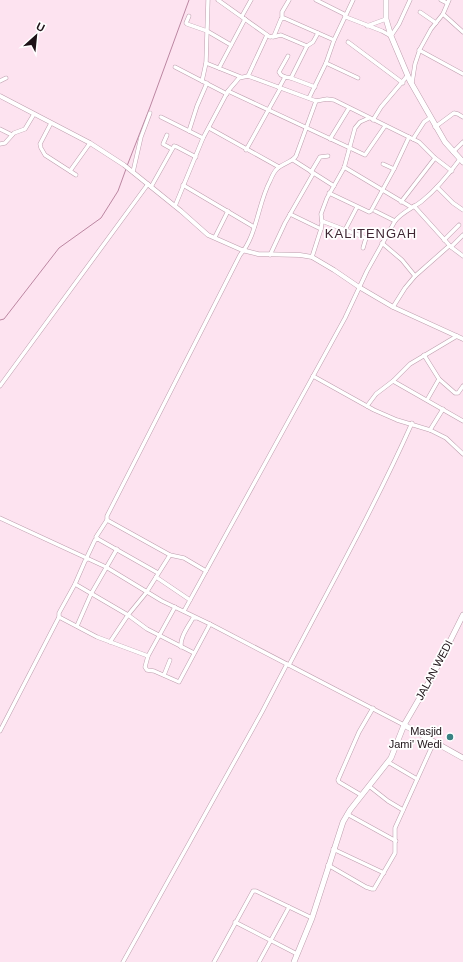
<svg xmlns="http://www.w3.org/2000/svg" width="463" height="962" font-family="Arial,sans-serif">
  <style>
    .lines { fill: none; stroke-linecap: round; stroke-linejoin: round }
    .stream { stroke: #bb86a1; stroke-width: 1 }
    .minor-casing { stroke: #bd9ead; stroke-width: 4.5 }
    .tertiary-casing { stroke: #bd9ead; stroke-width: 5 }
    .secondary-casing { stroke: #bd9ead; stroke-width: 6 }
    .minor { stroke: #fff; stroke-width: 3.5 }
    .tertiary { stroke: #fff; stroke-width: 4 }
    .secondary { stroke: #fff; stroke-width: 5 }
    .poi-dot { fill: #398283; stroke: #fff; stroke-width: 1.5 }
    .labels { text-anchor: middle; stroke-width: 3.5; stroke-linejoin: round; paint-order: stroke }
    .street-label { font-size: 11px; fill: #1d1217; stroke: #fff }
    .poi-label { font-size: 11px; fill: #1d1217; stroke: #fff; text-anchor: end }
    .quarter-label { font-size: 13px; letter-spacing: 1px; fill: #3f2633; stroke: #fff }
  </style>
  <rect width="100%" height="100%" fill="#fde3f0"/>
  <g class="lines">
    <g class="stream">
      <path d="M127,166L150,107L189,0"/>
      <path d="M0,320L4,319L59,248L101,218L118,191L126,169"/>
    </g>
    <g class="minor-casing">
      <g id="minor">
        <path d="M218,0L270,37L274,36L281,19L284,18L334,40L353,0"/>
        <path d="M316,0L344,14L346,17L382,31L391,36L399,24L410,0"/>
        <path d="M441,0L447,3"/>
        <path d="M420,12L436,23"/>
        <path d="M443,14L463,32"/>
        <path d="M189,16L186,23L187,24L207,31L231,45"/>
        <path d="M242,16L251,0"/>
        <path d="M282,18V12L289,0"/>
        <path d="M367,26L386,19"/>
        <path d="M273,37L281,35L307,46"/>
        <path d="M348,42L403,83"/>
        <path d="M419,50L463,74"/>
        <path d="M206,63L241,77"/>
        <path d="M326,63L358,78"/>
        <path d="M175,67L227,94"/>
        <path d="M219,68L245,19"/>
        <path d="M248,76L267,35"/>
        <path d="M285,77L281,75L279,72L288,56"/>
        <path d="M291,78L315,87"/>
        <path d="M0,81L6,78"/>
        <path d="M202,81L206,63L208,0"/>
        <path d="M412,83L415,64L420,49L431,29L443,14L449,0"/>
        <path d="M279,88L285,77L291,78L307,46L313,42L318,33"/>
        <path d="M228,91L365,155L385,126"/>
        <path d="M309,98L326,63L334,40"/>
        <path d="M316,101L327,99L334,100L419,142L435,158L401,202"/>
        <path d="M161,117L203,138"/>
        <path d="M373,120L381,107L408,75"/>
        <path d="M51,123L40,144L41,148L45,155L76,175"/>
        <path d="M435,127L454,113L458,114L463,117"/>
        <path d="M209,128L279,167"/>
        <path d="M0,129L12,135"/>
        <path d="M189,131L197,106L207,83"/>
        <path d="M167,135L163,144L172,149"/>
        <path d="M330,139L349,108"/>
        <path d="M413,139L424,122L431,117"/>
        <path d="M0,144L5,143L14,133L25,129L34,114"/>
        <path d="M246,150L280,89"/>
        <path d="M453,152L463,142"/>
        <path d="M435,158L452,171"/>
        <path d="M293,160L334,186"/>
        <path d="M383,164L394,169"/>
        <path d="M344,167L411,207"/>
        <path d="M70,171L90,143"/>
        <path d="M133,172L141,137L150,113"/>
        <path d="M311,172L320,157L328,156"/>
        <path d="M183,185L254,227"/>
        <path d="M151,187L174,146L177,147L196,157"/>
        <path d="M437,187L453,203L463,210"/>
        <path d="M329,193L369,212L371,211L394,169L409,137"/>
        <path d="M414,206L451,247L463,256"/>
        <path d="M375,211L395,221"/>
        <path d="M290,214L321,229"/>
        <path d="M322,221L366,238L363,248"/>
        <path d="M345,230L357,207"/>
        <path d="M215,237L228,211"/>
        <path d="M444,240L459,225"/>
        <path d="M382,243L402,260L415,276"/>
        <path d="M451,247L463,235"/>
        <path d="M270,255L285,223L313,174"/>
        <path d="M312,257L321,229L322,223L321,214L327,198L344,168L355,128L360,122L369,118"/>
        <path d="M393,307L405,288L415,276L449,246"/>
        <path d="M424,355L439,379L455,393H458L463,386"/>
        <path d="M313,376L374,410L397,420L430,430L446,438L463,454"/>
        <path d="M393,381L463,421"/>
        <path d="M0,386L148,184"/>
        <path d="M427,400L439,379"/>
        <path d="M367,406L376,394L393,381L410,364L457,336"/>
        <path d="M430,430L443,409"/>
        <path d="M0,518L106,567L162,601L210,624L404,725"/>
        <path d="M107,520L170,555L184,558L206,571"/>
        <path d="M98,539L158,573"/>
        <path d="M156,577L190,600"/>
        <path d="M75,584L128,615L147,629L194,653"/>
        <path d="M175,607L148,656L145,667L147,670L154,671L179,682L210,624"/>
        <path d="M184,611L345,318L367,271L395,221C402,212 413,208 422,201C437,189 449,174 460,159"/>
        <path d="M59,617L97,637L148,656"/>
        <path d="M77,626L91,594L117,549"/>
        <path d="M110,642L128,615L146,593L170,555"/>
        <path d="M181,647C180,637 188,627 193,618H196"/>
        <path d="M289,665C331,585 375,506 412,423"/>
        <path d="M164,675L170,660"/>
        <path d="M0,731L59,617V613L75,584L85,561L87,559V557L95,540L98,539L96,537L107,520V516L240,255C257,236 258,203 270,181C272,176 274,171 278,168C284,163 292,162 296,156L316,101L248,76L239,78L228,91L203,138L175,206"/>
        <path d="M388,762L417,779"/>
        <path d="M369,786L388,801L403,810"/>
        <path d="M361,795L339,782L338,780L359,732L373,708"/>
        <path d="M347,814L396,841"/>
        <path d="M333,849L384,873"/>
        <path d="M328,865L366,887L372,889H374L395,853V828L434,742"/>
        <path d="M235,922L297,954"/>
        <path d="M123,962L262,712L287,664"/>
        <path d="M214,962L253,891H256L312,918"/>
        <path d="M259,962L289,907"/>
      </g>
    </g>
    <g class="tertiary-casing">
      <path id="tertiary" d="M0,96L90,143L124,165L181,211L208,235L242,250L258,254L300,255L312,257L334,270L359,287L393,307L463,339"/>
    </g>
    <g class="secondary-casing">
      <g id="secondary">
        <path d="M386,0V19L391,36L410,81L445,142L463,162"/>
        <path d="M404,725L463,758"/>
        <path d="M294,962L312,918L343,822L350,810L391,758L404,725L433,675L463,615"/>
      </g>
    </g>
    <use href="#minor" class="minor"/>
    <use href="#tertiary" class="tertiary"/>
    <use href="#secondary" class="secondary"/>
  </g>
  <circle class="poi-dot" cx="450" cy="737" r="4"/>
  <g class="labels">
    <g class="street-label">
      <text transform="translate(434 670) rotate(-62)" y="4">JALAN WEDI</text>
    </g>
    <g class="poi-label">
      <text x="442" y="735">Masjid<tspan x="442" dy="13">Jami' Wedi</tspan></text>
    </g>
    <g class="quarter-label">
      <text x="371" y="238">KALITENGAH</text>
    </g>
  </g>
  <g transform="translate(36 36) rotate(27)" stroke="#ffffff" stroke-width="3" paint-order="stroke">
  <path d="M0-3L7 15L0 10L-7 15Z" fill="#1d1217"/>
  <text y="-6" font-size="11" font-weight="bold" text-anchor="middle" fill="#1d1217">U</text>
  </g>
</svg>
